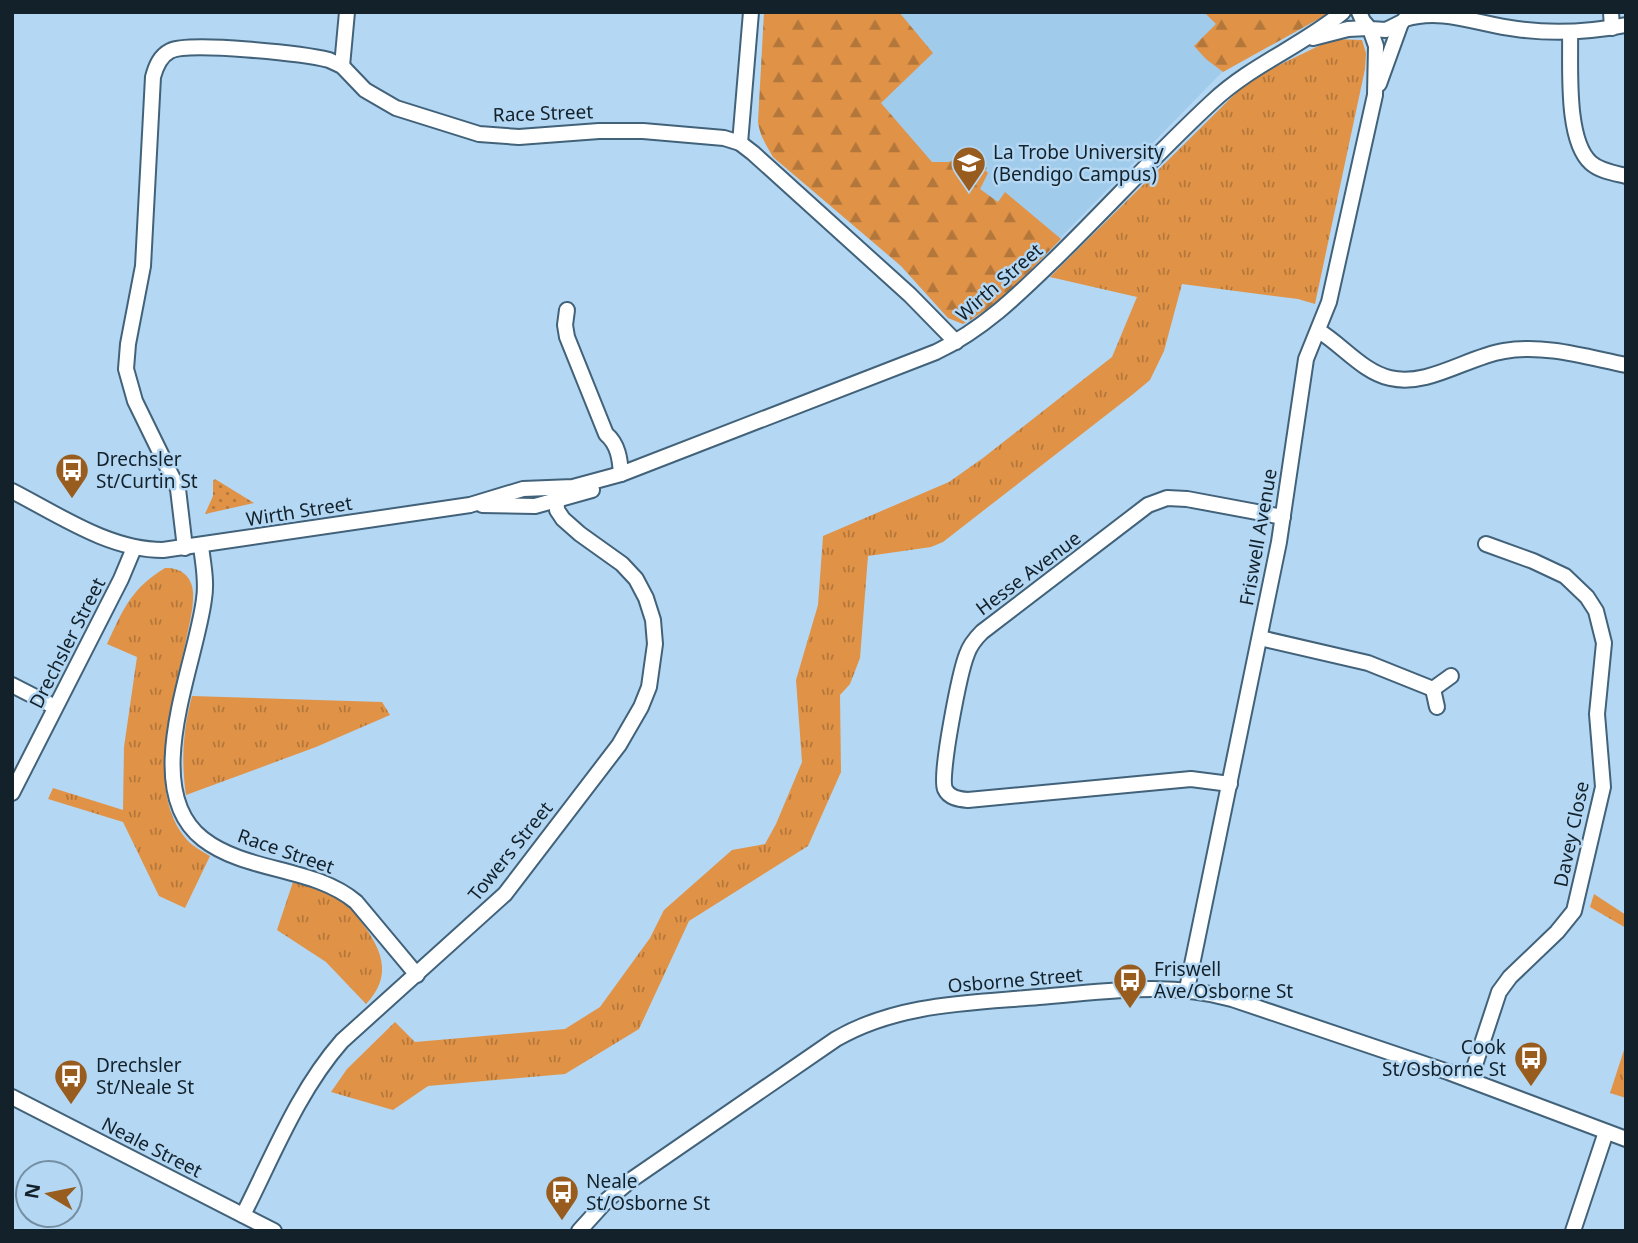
<svg xmlns="http://www.w3.org/2000/svg" width="1638" height="1243" font-family="'Noto Sans',sans-serif">
  <style>
    .built { fill: #a0cbea }
    .grass { fill: url(#grass-tufts) }
    .forest { fill: url(#forest-firs) }
    .park { fill: url(#park-dots) }
    .lines { fill: none; stroke-linecap: round; stroke-linejoin: round }
    .street-casing { stroke: #42627a; stroke-width: 18 }
    .street { stroke: #fff; stroke-width: 14 }
    .labels { text-anchor: middle; stroke-width: 5; stroke-linejoin: round; paint-order: stroke }
    .street-label { font-size: 19px; fill: #13212b; stroke: #b4d7f3 }
    .poi-label { font-size: 19px; fill: #13212b; stroke: #b4d7f3; text-anchor: start }
  </style>
  <defs>
    <pattern id="grass-tufts" width="24" height="20" patternUnits="userSpaceOnUse" patternTransform="scale(1.75)"><rect width="24" height="20" fill="#e09246"/><path d="M3 7l-1-3M5 7V3M7 7l1-3M15 17l-1-3M17 17v-4M19 17l1-3" fill="none" stroke="#b4773b"/></pattern>
    <pattern id="forest-firs" width="22" height="20" patternUnits="userSpaceOnUse" patternTransform="scale(1.75)"><rect width="22" height="20" fill="#e09246"/><path d="M5 1l3.5 6h-7zM16 11l3.5 6h-7z" fill="#b4773b"/></pattern>
    <pattern id="park-dots" width="8" height="8" patternUnits="userSpaceOnUse" patternTransform="scale(1.75)"><rect width="8" height="8" fill="#e09246"/><path d="M2 2h.1M6 6h.1" fill="none" stroke="#b4773b" stroke-width="1.8" stroke-linecap="round"/></pattern>
  </defs>
  <rect width="100%" height="100%" fill="#b4d7f3"/>
  <path class="built" d="M793,12H1331L1226,68L1027,272L1004,295L963,324L948,318L901,266L885,252Z"/>
  <g class="grass">
    <path d="M1333,39L1362,40L1366,53L1365,69L1315,304L1298,299L1182,284L1164,351L1150,380L1132,395L943,542L931,547L868,556L860,658L850,684L840,695L841,772L808,846L689,921L639,1029L565,1074L428,1086L393,1110L331,1092L347,1069L395,1022L415,1042L565,1029L600,1007L650,938L664,910L732,850L765,844L776,824L802,762L796,680L818,605L823,536L949,482L983,458L1112,357L1137,297L1050,277L1243,86L1269,70Z"/>
    <path d="M165,568C180,567 192,576 193,592C194,609 188,629 185,645C173,700 144,794 188,841C194,847 203,852 210,856L185,908L159,896L123,822L48,799L53,788L123,810L124,747L137,657L107,644C124,608 130,590 165,568Z"/>
    <path d="M192,696L382,702L390,715L316,747L186,795C181,761 183,729 192,696Z"/>
    <path d="M293,882C308,887 326,890 339,899C350,906 357,916 365,927C384,954 391,978 366,1004L326,962L277,930Z"/>
    <path d="M1594,894L1626,915V928L1590,907Z"/>
    <path d="M1626,1044V1098L1610,1093Z"/>
  </g>
  <g class="forest">
    <path d="M764,12H899L933,53L881,103L932,162H949L968,152L987,168L985,170L988,173L980,189L998,202L1005,192L1061,239C1031,269 1001,304 963,324L948,318L901,266L773,157C766,145 760,136 758,122Z"/>
    <path d="M1204,12H1331L1223,72L1206,59L1194,46L1216,24Z"/>
  </g>
  <path class="park" d="M215,479L254,503L205,514L213,496V481Z"/>
  <g class="lines">
    <g class="street-casing">
      <g id="street">
        <path d="M1359,12L1363,21L1370,29L1386,30L1402,22"/>
        <path d="M1611,12L1612,28"/>
        <path d="M1405,19C1442,7 1480,25 1517,29C1554,34 1590,32 1626,25"/>
        <path d="M1570,32C1571,65 1565,140 1591,163C1600,171 1614,173 1626,176"/>
        <path d="M1313,38L1348,29L1368,28"/>
        <path d="M342,66L347,12"/>
        <path d="M1379,84L1401,23"/>
        <path d="M740,143L751,12"/>
        <path d="M567,310L565,325L567,337L606,434C618,444 620,459 621,474"/>
        <path d="M1319,331C1342,345 1363,372 1390,378C1428,387 1467,357 1504,351C1545,344 1586,357 1626,365"/>
        <path d="M12,491C59,515 109,550 163,550L470,505L523,489L573,487L621,474L936,352C984,329 1020,293 1057,257C1109,206 1158,152 1212,102C1251,65 1302,46 1343,12"/>
        <path d="M482,505L535,506L592,490"/>
        <path d="M201,546C203,564 207,581 204,599C196,665 138,789 203,839C247,873 313,866 356,902L417,975"/>
        <path d="M185,548L178,489L135,401L126,369L128,344L143,266L153,77C156,66 160,56 170,51C189,41 305,54 329,60L342,66L365,90L396,108L479,134L519,137L599,131H643L724,138L740,143L753,153L910,295L956,342"/>
        <path d="M1260,638L1368,663L1433,689"/>
        <path d="M12,685L55,707"/>
        <path d="M1437,707L1433,689L1451,676"/>
        <path d="M1230,784L1191,779L968,800C959,799 949,798 945,789C939,776 960,671 967,654C970,645 976,638 982,632L1148,505L1167,498L1187,499L1283,517"/>
        <path d="M12,793L121,579L134,548"/>
        <path d="M1187,989L1279,542L1306,359L1329,302L1375,95L1376,46L1370,29"/>
        <path d="M1470,1080L1499,992L1510,977L1557,932L1574,911L1603,787L1597,714L1604,643L1596,611L1587,597L1565,576L1533,561L1486,544"/>
        <path d="M12,1097L274,1231"/>
        <path d="M243,1215C273,1156 298,1091 342,1041L505,894L619,745L641,707L649,687L655,644L653,620L646,598L636,579L622,564L580,534L563,519L557,510L556,488"/>
        <path d="M579,1231L607,1200L631,1180L836,1039C898,1003 970,1003 1039,997C1104,992 1168,981 1232,999L1448,1072L1626,1139"/>
        <path d="M1573,1231L1606,1132"/>
      </g>
    </g>
    <use href="#street" class="street"/>
  </g>
  <defs>
    <g id="university-pin" transform="scale(1.75)"><path d="M0 17L-7.5 6A9.5 9.5 0 1 1 7.5 6Z" fill="#985c1e" stroke="#b4d7f3"/><path d="M0-5L7-2L0 1L-7-2ZM-4 1L0 2.5L4 1V4Q0 6-4 4Z" fill="#fff"/></g>
    <g id="bus-pin" transform="scale(1.75)"><path d="M0 17L-7.5 6A9.5 9.5 0 1 1 7.5 6Z" fill="#985c1e" stroke="#b4d7f3"/><path d="M-5-6H5V4H4V6H2V4H-2V6H-4V4H-5ZM-3.5-4V0h7V-4ZM-3.5 1.2v1.5H-2V1.2ZM2 1.2v1.5H3.5V1.2Z" fill="#fff"/></g>
  </defs>
  <g fill-rule="evenodd">
    <use href="#university-pin" x="969" y="163"/>
    <use href="#bus-pin" x="72" y="470"/>
    <use href="#bus-pin" x="1130" y="980"/>
    <use href="#bus-pin" x="1531" y="1058"/>
    <use href="#bus-pin" x="71" y="1076"/>
    <use href="#bus-pin" x="562" y="1192"/>
  </g>
  <g class="labels">
    <g class="street-label">
      <text transform="translate(543 113) rotate(-2)" y="7">Race Street</text>
      <text transform="translate(999 282) rotate(-41)" y="7">Wirth Street</text>
      <text transform="translate(299 511) rotate(-9)" y="7">Wirth Street</text>
      <text transform="translate(1258 537) rotate(-80)" y="7">Friswell Avenue</text>
      <text transform="translate(1028 573) rotate(-37)" y="7">Hesse Avenue</text>
      <text transform="translate(67 643) rotate(-63)" y="7">Drechsler Street</text>
      <text transform="translate(1571 834) rotate(-78)" y="7">Davey Close</text>
      <text transform="translate(286 851) rotate(19)" y="7">Race Street</text>
      <text transform="translate(510 851) rotate(-51)" y="7">Towers Street</text>
      <text transform="translate(1015 980) rotate(-5)" y="7">Osborne Street</text>
      <text transform="translate(152 1147) rotate(27)" y="7">Neale Street</text>
    </g>
    <g class="poi-label">
      <text x="993" y="159">La Trobe University<tspan x="993" dy="22">(Bendigo Campus)</tspan></text>
      <text x="96" y="466">Drechsler<tspan x="96" dy="22">St/Curtin St</tspan></text>
      <text x="1154" y="976">Friswell<tspan x="1154" dy="22">Ave/Osborne St</tspan></text>
      <text x="1506" y="1054" text-anchor="end">Cook<tspan x="1506" dy="22">St/Osborne St</tspan></text>
      <text x="96" y="1072">Drechsler<tspan x="96" dy="22">St/Neale St</tspan></text>
      <text x="586" y="1188">Neale<tspan x="586" dy="22">St/Osborne St</tspan></text>
    </g>
  </g>
  <rect width="1638" height="1243" fill="none" stroke="#13212b" stroke-width="28"/>
  <g transform="translate(49 1194) rotate(280)"><circle r="33" fill="#b4d7f3" stroke="#748ea3" stroke-width="2"/>
  <path d="M0-5L12 26L0 18L-12 26Z" fill="#985c1e"/>
  <text y="-10" font-size="19" font-weight="bold" text-anchor="middle" fill="#13212b">N</text>
  </g>
</svg>
